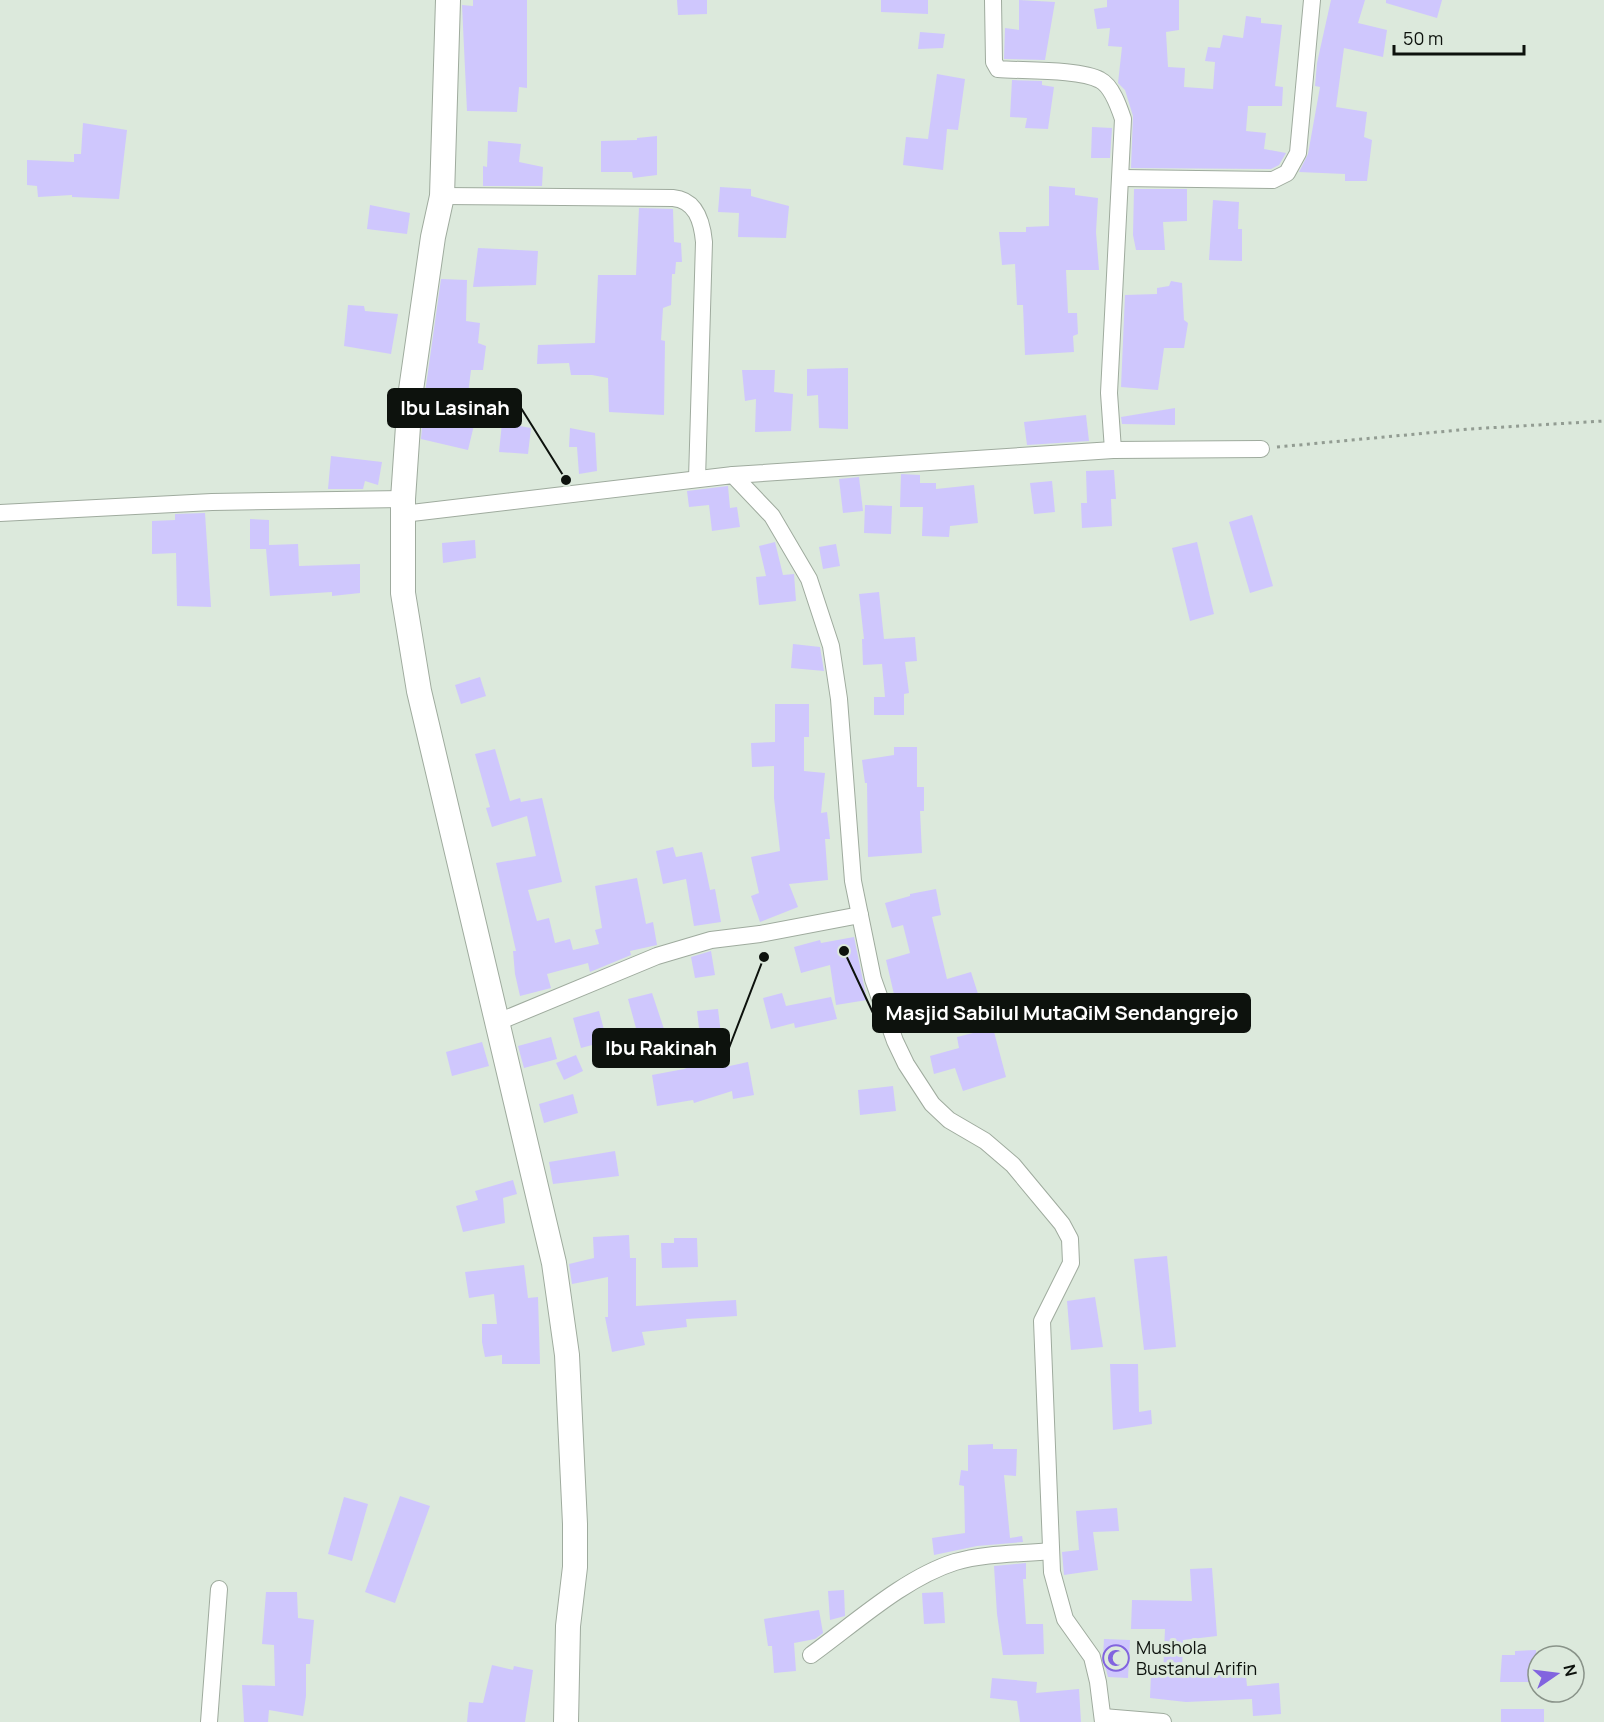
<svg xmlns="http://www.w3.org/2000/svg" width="1604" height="1722" font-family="Manrope,sans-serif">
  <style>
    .building { fill: #cfc7fd }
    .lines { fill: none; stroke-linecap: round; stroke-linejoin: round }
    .street-casing { stroke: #9fab9e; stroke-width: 18 }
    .secondary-casing { stroke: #9fab9e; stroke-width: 26 }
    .path { stroke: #929c92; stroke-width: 3; stroke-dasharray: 3 4.5; stroke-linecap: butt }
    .street { stroke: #fff; stroke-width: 16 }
    .secondary { stroke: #fff; stroke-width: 24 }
    .labels { text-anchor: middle; stroke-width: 6; stroke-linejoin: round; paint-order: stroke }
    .poi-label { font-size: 18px; fill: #0d120d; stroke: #dce9dc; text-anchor: start }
    .leader { fill: none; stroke: #0d120d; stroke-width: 2 }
    .callout-dot { fill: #0d120d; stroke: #dce9dc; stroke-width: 2 }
    .callout { fill: #0d120d; stroke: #0d120d; stroke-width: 2 }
    .callout-label { font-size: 20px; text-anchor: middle; font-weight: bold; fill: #fff }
  </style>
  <rect width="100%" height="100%" fill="#dce9dc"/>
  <g class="building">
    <path d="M473,0H527V88L519,87L517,112L467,111L462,5L473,6Z"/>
    <path d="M677,0H707V14L678,15Z"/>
    <path d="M881,0H928V14L881,12Z"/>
    <path d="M1019,0L1055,2L1045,60L1004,59L1005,28L1019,30Z"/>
    <path d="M1107,0H1179V30L1166,32L1168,67L1185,68L1184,87L1213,89L1215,62L1205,61L1208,47L1220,48L1223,35L1243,38L1246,16L1261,18V23L1282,25L1275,86L1283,87L1282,106H1248L1246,131L1266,133L1264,149L1286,153L1279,165L1271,169L1131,168L1133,116L1125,90L1118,83L1122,47L1108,46L1110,28L1097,29L1094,9L1107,7Z"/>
    <path d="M1331,0H1365L1358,23L1387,30L1383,57L1344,48L1336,107L1367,112L1364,137L1372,140L1367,181H1345V174L1299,172L1308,154L1320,87L1315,86L1317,63Z"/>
    <path d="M1386,0H1442L1437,18L1386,3Z"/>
    <path d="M920,32L945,34L943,48L918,49Z"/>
    <path d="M937,74L965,79L958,130L947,129L943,170L903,165L906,137L928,139Z"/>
    <path d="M1012,80L1042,81V85L1054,87L1048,129L1025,128L1027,118L1010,117Z"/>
    <path d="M83,123L127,130L119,199L72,197V195L38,197L37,186L27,185V160L74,162V154H81Z"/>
    <path d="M1092,127L1112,128L1110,158H1091Z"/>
    <path d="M657,136V175L633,178L632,172H601V141L637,140V138Z"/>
    <path d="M488,141L521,144L519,162L543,167L542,186H483V166L487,167Z"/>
    <path d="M1049,186L1075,188V195L1098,198L1096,232L1099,270H1066L1068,313H1077L1078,334L1073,336L1074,352L1025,355L1023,305H1017L1015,264L1002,265L999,232H1026V227L1049,226Z"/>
    <path d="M720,187L751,189V196L789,206L786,238L738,237L739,213L718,212Z"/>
    <path d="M1134,189H1187V221L1163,222L1165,250H1136L1133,235Z"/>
    <path d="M1213,200L1239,202L1238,229H1242V261L1209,260Z"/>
    <path d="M370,205L410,213L407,234L367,229Z"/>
    <path d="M639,208L673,209L674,242L681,243L682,262H676L675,274H672L671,305L663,308L661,340L665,341L664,415L609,412L608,378L592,375H571L569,363L537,364L538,345L595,343L598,275H636Z"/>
    <path d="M478,248L538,251L536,285L473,287Z"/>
    <path d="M441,279L467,280L466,321L480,323L478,343L486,346L483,370H471L465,418L475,421L468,450L421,439L425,393Z"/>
    <path d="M1171,281L1182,283L1184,320L1188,323L1184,348H1164L1158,390L1121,387L1125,295L1157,294V288L1169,286Z"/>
    <path d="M348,305L364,306L365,311L398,314L391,354L344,346Z"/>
    <path d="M848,368V429L819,428L818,395L807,396V369Z"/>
    <path d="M742,370H775L774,392L793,394L791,431L755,432L756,399L745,401Z"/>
    <path d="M1175,408V425L1122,424L1121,417Z"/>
    <path d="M1086,415L1089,441L1027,445L1024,422Z"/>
    <path d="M502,423L531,428L528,454L499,452Z"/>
    <path d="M570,428L595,433L597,471L579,474L577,447H569Z"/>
    <path d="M331,456L382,462L378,485L365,481L363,489H328Z"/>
    <path d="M1114,470L1116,499H1111L1112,526L1082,528L1081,503H1087L1086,471Z"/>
    <path d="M901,474L920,475V483H936V489L974,485L978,523L950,526L949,537L922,536L923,507H900Z"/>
    <path d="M859,477L863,511L843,513L839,479Z"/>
    <path d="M1052,481L1055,512L1034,514L1030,483Z"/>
    <path d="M728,486L730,508L737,507L740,527L712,531L709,505L689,507L687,491Z"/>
    <path d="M865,505L892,506L891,534L864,533Z"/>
    <path d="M205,513L211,607L177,606L176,553L152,554V521L175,520V514Z"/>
    <path d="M1252,515L1273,586L1250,593L1229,522Z"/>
    <path d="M250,519L269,520V545L298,544L299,566L360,564V593L332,596V592L270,596L266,549H250Z"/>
    <path d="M475,540L476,558L443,563L442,543Z"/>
    <path d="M775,542L783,575L794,574L796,601L759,605L756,577L766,576L759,546Z"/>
    <path d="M1197,542L1214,614L1190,621L1172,548Z"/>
    <path d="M836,544L840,566L823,569L819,547Z"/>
    <path d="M879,592L884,639L915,637L917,661L905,662L909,693L904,694V715H874V697H885L882,664L863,665L862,639H864L859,594Z"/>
    <path d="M793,644L820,647L824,671L791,668Z"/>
    <path d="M480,677L486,696L461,704L455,685Z"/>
    <path d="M775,704H809V737H804V771L825,773L821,813L827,812L830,839H825L828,880L789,884L798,907L760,922L751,896L759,893L751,857L780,851L774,798V766L752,767L751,743L775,742Z"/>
    <path d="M894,747H917V787H924V811H920L922,853L868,857L867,783H865L862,760L894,755Z"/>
    <path d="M495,749L510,801L520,798L521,802L542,798L562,882L528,890L537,921L549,918L555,943L570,939L573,950L599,944L595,930L602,928L595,886L637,878L646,924L653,922L657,945L630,951L631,955L590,972L588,963L547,974L551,988L520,996L515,974L513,951H516L496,863L536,856L527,816L492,827L486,808L490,807L475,754Z"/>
    <path d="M673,847L676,857L702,852L710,890L715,889L721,922L694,926L686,879L663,884L656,851Z"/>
    <path d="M936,889L941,915L932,917L947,979L971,972L979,997L900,1020L886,960L910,953L903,925L892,928L885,903L910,896V894Z"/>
    <path d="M854,937L867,1000L836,1005L830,965L801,973L794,947L820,940L821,943Z"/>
    <path d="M711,951L715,975L695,978L691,957Z"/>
    <path d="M652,993L669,1044L641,1054L632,1029L636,1028L628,999Z"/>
    <path d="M782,993L786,1006L831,997L837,1019L795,1028L794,1023L771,1029L763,998Z"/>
    <path d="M718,1009L725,1067L748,1062L754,1095L733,1099L732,1091L694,1103L693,1100L657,1106L652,1075L684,1069L703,1062L697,1011Z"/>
    <path d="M599,1011L607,1041L581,1048L573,1018Z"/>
    <path d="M993,1028L1006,1077L963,1091L955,1068L934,1074L930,1056L959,1048L957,1037Z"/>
    <path d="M551,1037L557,1059L524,1068L518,1046Z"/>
    <path d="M482,1042L489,1066L452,1076L446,1052Z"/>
    <path d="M576,1055L583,1071L564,1080L556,1063Z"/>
    <path d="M893,1086L896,1111L860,1115L858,1090Z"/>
    <path d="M573,1094L578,1113L544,1123L539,1104Z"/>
    <path d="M615,1151L619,1176L553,1184L549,1162Z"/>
    <path d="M513,1180L517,1194L503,1198L505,1223L463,1232L456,1206L478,1200L475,1191Z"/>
    <path d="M629,1235L630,1258H636V1306L736,1300L737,1316L686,1319L687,1327L642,1332L645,1345L612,1352L605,1317H608V1277L572,1284L569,1264L594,1258L593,1237Z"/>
    <path d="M674,1238H697L698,1267L662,1268L661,1243H674Z"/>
    <path d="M1167,1256L1176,1347L1144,1350L1134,1259Z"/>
    <path d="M524,1265L528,1298L538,1297L540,1364H502V1355L485,1357L482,1342V1324H497L494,1294L469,1298L465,1272Z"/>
    <path d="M1095,1297L1103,1347L1071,1350L1067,1301Z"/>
    <path d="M1110,1364H1138L1139,1412L1151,1410L1152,1424L1113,1430Z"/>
    <path d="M993,1444V1449H1017L1016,1476L1004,1475L1010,1538L1022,1536L1023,1542L977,1546L934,1555L932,1538L965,1533L964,1486L959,1485L961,1470L968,1471V1445Z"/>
    <path d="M400,1496L430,1506L395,1603L365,1592Z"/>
    <path d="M344,1497L368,1504L352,1561L328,1554Z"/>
    <path d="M1117,1508L1119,1531L1093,1532L1098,1570L1064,1575L1062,1552L1079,1550L1076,1511Z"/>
    <path d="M1026,1563V1579H1023L1026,1624H1043L1044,1654L1003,1655L997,1614L994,1566Z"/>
    <path d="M1212,1568L1217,1636L1183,1640L1182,1673L1227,1674V1669L1245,1667L1247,1686L1279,1683L1281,1714L1253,1716L1252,1699L1186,1702L1150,1698L1151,1673L1163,1674L1165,1629H1131L1132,1600L1192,1601L1190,1569Z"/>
    <path d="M844,1590L845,1616L830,1620L828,1591Z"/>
    <path d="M266,1592H297L298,1618L314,1620L310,1664H306V1696L303,1716L269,1710L268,1722H244L242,1685L275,1686L274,1645L262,1644Z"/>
    <path d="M943,1592L945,1623L924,1624L922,1593Z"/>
    <path d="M819,1610L823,1633L815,1639L794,1643L796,1671L774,1673L772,1646H768L764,1619Z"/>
    <path d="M1104,1639L1130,1640L1128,1678L1108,1677L1103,1658Z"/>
    <path d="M1536,1650L1538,1682H1500L1502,1655H1515V1651Z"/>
    <path d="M492,1665L513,1670L514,1666L533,1670L525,1722H467L469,1702L483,1703Z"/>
    <path d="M992,1678L1037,1682L1036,1693L1079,1689L1081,1722H1020L1017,1701L990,1698Z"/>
    <rect x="1501" y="1709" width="43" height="13"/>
  </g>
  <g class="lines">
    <g class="street-casing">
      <g id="street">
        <path d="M993,0L994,62L998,69C1023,71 1080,69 1100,80C1112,86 1119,107 1123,119L1109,393L1113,450"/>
        <path d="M1122,178L1273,180L1287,173L1298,153L1312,0"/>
        <path d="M442,196L673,198C696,200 702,221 704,242L697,479"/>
        <path d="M733,475L1113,450L1261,449"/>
        <path d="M0,513L212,502L403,499"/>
        <path d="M403,514L733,475L772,516L809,579L831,646L839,699L853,881L873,979L895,1041L906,1064L932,1104L949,1120L985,1141L1013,1165L1062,1224L1070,1239L1071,1263L1042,1321L1052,1572L1065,1619L1092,1657L1098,1682L1103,1722"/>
        <path d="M498,1022L657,956L711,940L760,934L860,915"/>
        <path d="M811,1655C854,1624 904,1578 955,1562C985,1553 1020,1554 1051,1551"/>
        <path d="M1103,1717L1163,1722"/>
        <path d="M209,1722L219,1589"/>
      </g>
    </g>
    <g class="secondary-casing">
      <path id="secondary" d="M448,0L442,196L433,237L410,397L403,499V593L419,691L554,1263L567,1355L575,1524V1567L568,1626L566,1722"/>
    </g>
    <path class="path" d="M1277,447L1470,429L1604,421"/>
    <use href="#street" class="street"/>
    <use href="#secondary" class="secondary"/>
  </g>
  <defs>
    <g id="mosque-ring" transform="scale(1.35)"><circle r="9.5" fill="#dce9dc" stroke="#8264df" stroke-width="1.5"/><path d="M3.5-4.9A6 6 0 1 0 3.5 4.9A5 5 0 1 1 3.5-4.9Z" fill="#8264df"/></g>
  </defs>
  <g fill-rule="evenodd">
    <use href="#mosque-ring" x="1116" y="1658"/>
  </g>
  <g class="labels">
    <g class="poi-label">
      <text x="1136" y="1654">Mushola<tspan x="1136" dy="21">Bustanul Arifin</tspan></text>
    </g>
  </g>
  <path class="leader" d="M566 480L521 408M844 951L873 1013M764 957L729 1048"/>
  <g class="callout-dot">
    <circle cx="566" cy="480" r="6"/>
    <circle cx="844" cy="951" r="6"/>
    <circle cx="764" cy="957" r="6"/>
  </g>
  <g class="callout">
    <rect x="388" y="389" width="133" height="38" rx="6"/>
    <rect x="873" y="994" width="377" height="38" rx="6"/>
    <rect x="593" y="1029" width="136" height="38" rx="6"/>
  </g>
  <g class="callout-label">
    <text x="455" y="415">Ibu Lasinah</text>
    <text x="1062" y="1020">Masjid Sabilul MutaQiM Sendangrejo</text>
    <text x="661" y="1055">Ibu Rakinah</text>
  </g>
  <g transform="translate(1556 1674) rotate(76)"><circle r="28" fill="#dce9dc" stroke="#899389" stroke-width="1.5"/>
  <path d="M0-4.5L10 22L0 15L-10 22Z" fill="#8264df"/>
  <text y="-9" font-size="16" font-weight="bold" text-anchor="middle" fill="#0d120d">N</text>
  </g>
  <path d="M1394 45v9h130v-9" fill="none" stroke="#0d120d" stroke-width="3"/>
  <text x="1403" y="45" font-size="18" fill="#0d120d" stroke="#dce9dc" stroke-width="4.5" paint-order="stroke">50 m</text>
</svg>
